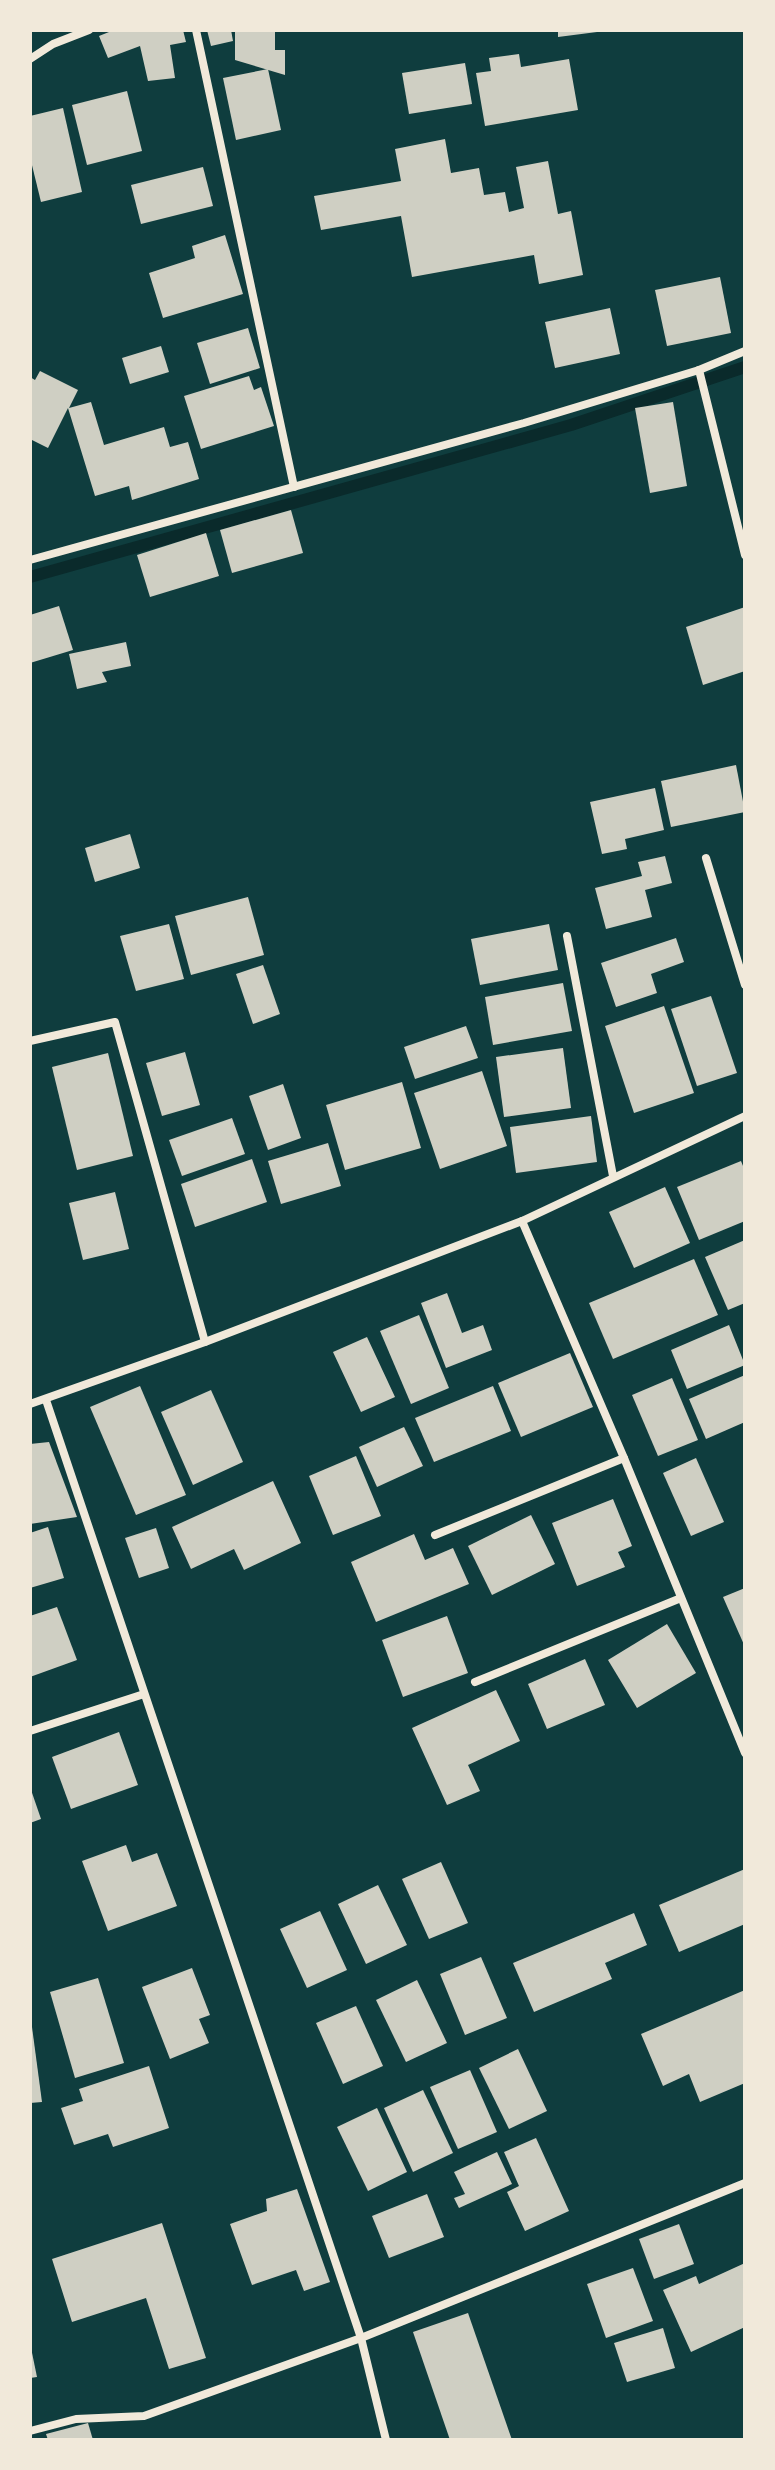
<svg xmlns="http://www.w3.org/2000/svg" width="775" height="2470" font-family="Rubik,sans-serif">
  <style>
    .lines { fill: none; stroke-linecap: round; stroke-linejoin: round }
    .stream { stroke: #0a2a2b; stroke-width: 12 }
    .building { fill: #cfcfc3 }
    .minor { stroke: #f1e9da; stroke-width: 8 }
  </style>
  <rect width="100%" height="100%" fill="#0f3d3e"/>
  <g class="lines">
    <path class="stream" d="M30,577L571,425L745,367"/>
  </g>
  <g class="building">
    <path d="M114,30H183L186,42L170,45L175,78L148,81L140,46L108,58L99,36Z"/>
    <path d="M207,30H231L233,41L211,46Z"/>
    <path d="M235,30H275V50H285V75L235,60Z"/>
    <path d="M558,30H596L597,32L558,37Z"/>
    <path d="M519,54L521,67L569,59L578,110L485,126L476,73L491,71L489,58Z"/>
    <path d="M465,63L472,104L409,114L402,73Z"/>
    <path d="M268,69L281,130L236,140L223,78Z"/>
    <path d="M127,91L142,151L87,165L72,105Z"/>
    <path d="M63,108L82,192L41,202L30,157V116Z"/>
    <path d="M445,139L451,173L479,168L484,195L505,192L509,212L524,208L516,167L548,161L558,214L571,211L583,275L539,284L534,255L412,277L401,216L321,230L314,196L401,181L395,149Z"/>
    <path d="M203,167L213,206L141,224L131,185Z"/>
    <path d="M225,235L243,294L163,318L149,273L195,258L192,246Z"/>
    <path d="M720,277L731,333L667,346L655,290Z"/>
    <path d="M610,308L620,354L555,368L545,322Z"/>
    <path d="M248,328L260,368L210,384L197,343Z"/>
    <path d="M161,346L169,372L130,384L122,358Z"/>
    <path d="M40,371L78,390L69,408L91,402L104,445L164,427L170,447L188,442L199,479L132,500L129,486L95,496L68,408L48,448L30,439V377L35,380Z"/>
    <path d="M249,376L254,390L261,387L274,426L201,449L184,396Z"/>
    <path d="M673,402L687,486L650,493L635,408Z"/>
    <path d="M291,510L303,553L232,573L220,530Z"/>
    <path d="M206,533L219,576L150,597L137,555Z"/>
    <path d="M59,606L73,650L30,663V615Z"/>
    <path d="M745,607V671L703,685L686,627Z"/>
    <path d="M126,642L131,666L102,672L107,682L77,689L69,654Z"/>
    <path d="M736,765L745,812L671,827L661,781Z"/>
    <path d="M655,788L664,830L625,839L627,849L602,854L590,802Z"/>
    <path d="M130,834L140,868L95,882L85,848Z"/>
    <path d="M665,856L672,883L645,890L652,917L606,929L595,888L642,876L638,862Z"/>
    <path d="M248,897L264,955L191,975L175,916Z"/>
    <path d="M169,924L184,979L136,991L120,936Z"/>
    <path d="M549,924L558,970L480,985L471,939Z"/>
    <path d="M676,938L684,962L651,974L657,993L616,1007L601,963Z"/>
    <path d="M263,965L280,1014L253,1024L236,974Z"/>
    <path d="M563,983L572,1031L493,1045L485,997Z"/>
    <path d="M711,996L737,1073L697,1086L671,1009Z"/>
    <path d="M664,1006L694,1093L634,1113L605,1026Z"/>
    <path d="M466,1026L478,1058L415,1079L404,1047Z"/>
    <path d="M563,1048L571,1108L504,1117L496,1057Z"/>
    <path d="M185,1052L200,1105L162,1116L146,1063Z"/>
    <path d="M108,1053L133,1156L77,1170L52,1067Z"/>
    <path d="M482,1071L507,1146L440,1169L414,1093Z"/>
    <path d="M402,1082L421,1148L345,1170L326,1105Z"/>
    <path d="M283,1084L301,1138L268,1150L249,1096Z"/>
    <path d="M591,1116L597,1162L516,1173L510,1127Z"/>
    <path d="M232,1118L245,1154L182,1176L169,1140Z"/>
    <path d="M328,1143L341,1186L281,1204L268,1161Z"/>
    <path d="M252,1159L267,1202L195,1227L181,1184Z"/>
    <path d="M741,1161L745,1171V1221L699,1240L677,1187Z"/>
    <path d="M665,1187L690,1243L634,1268L609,1212Z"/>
    <path d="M115,1192L129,1249L83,1260L69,1203Z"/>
    <path d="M745,1240V1303L728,1310L705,1257Z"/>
    <path d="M694,1259L718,1315L613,1359L589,1303Z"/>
    <path d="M447,1293L462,1333L483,1325L492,1350L446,1368L421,1303Z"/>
    <path d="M419,1315L449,1388L411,1404L380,1331Z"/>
    <path d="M729,1325L745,1365L687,1389L671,1350Z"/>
    <path d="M367,1337L395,1397L361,1412L333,1352Z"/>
    <path d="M570,1353L593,1407L521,1437L498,1383Z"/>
    <path d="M745,1375V1422L706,1439L689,1399Z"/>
    <path d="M672,1378L698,1440L658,1456L632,1395Z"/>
    <path d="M140,1386L186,1495L136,1515L90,1407Z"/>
    <path d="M493,1386L511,1431L434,1462L415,1418Z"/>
    <path d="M211,1390L243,1462L193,1485L161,1412Z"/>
    <path d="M404,1427L423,1466L377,1487L359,1447Z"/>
    <path d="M49,1442L77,1517L30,1524V1444Z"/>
    <path d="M356,1456L381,1516L333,1535L309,1476Z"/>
    <path d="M696,1458L724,1522L691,1536L663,1473Z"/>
    <path d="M273,1481L301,1543L244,1570L234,1549L191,1569L172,1527Z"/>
    <path d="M613,1499L632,1546L618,1552L625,1567L577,1586L552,1523Z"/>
    <path d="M531,1515L555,1564L492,1595L468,1546Z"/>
    <path d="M48,1527L64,1578L30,1588V1533Z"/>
    <path d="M156,1528L169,1568L139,1578L125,1538Z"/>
    <path d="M414,1534L425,1560L453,1548L469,1584L376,1622L351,1562Z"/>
    <path d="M745,1588V1647L723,1597Z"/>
    <path d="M57,1607L77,1660L30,1677V1616Z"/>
    <path d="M447,1616L468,1673L403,1697L382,1640Z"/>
    <path d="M667,1624L696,1673L637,1708L608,1660Z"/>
    <path d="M585,1659L605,1705L547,1729L528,1684Z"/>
    <path d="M496,1690L520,1741L468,1765L480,1791L447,1805L412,1728Z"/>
    <path d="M119,1732L138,1785L71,1809L52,1757Z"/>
    <path d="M30,1787L41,1819L30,1823Z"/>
    <path d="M126,1845L132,1862L157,1853L177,1906L108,1931L82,1861Z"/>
    <path d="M441,1862L468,1923L429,1939L402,1879Z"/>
    <path d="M745,1869V1924L679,1952L659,1905Z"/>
    <path d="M378,1885L407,1945L366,1964L338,1904Z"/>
    <path d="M320,1911L347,1970L307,1988L280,1929Z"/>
    <path d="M634,1913L647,1945L605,1963L612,1979L534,2012L513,1963Z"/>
    <path d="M481,1957L507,2018L465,2035L440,1974Z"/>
    <path d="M192,1968L210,2015L199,2019L209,2043L170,2059L142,1987Z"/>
    <path d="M98,1978L124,2063L75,2078L50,1992Z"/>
    <path d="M417,1980L447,2043L406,2062L376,2000Z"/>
    <path d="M745,1990V2083L700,2102L689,2074L663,2086L641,2034Z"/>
    <path d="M356,2006L383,2066L343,2084L316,2023Z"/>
    <path d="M32,2027L42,2102L30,2103V2028Z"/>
    <path d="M518,2049L547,2111L509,2129L479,2068Z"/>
    <path d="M149,2066L169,2128L113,2147L108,2134L74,2145L61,2108L83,2101L79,2089Z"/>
    <path d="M470,2070L497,2132L458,2149L430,2087Z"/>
    <path d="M423,2090L453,2153L413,2172L384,2108Z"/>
    <path d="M377,2108L407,2172L368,2191L337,2127Z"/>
    <path d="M536,2138L569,2211L525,2231L507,2192L519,2186L504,2152Z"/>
    <path d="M497,2152L512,2184L459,2208L454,2198L465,2194L454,2172Z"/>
    <path d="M297,2189L330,2282L304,2291L296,2270L252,2285L230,2224L267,2211L266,2199Z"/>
    <path d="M427,2194L444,2237L389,2258L372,2216Z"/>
    <path d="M162,2223L206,2358L169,2369L146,2298L72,2322L52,2259Z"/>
    <path d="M679,2224L694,2264L654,2279L639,2239Z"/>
    <path d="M745,2263V2327L691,2352L663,2290L696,2276L699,2284Z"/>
    <path d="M633,2268L653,2321L606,2338L587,2284Z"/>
    <path d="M468,2313L512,2440H450L413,2332Z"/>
    <path d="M663,2328L675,2368L627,2382L614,2343Z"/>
    <path d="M30,2343L37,2377L30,2378Z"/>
    <path d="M88,2423L93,2440H48L46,2434Z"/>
  </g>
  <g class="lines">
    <g class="minor">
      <path d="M196,30L294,487"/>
      <path d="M30,59L53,44L89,30"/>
      <path d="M699,370L745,555"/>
      <path d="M30,560L524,423L699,370L745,351"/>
      <path d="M706,858L745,985"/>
      <path d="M567,936L613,1176"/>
      <path d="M30,1041L115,1022L205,1342"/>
      <path d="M522,1221L624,1458L745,1753"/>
      <path d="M46,1400L361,2338L386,2440"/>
      <path d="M30,1404L205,1342L522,1221L745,1116"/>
      <path d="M435,1535L624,1458"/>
      <path d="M475,1682L681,1598"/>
      <path d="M30,1731L144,1694"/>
      <path d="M30,2431L76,2419L144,2416L361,2338L745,2183"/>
    </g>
  </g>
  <rect width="775" height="2470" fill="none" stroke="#f1e9da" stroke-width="64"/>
</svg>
